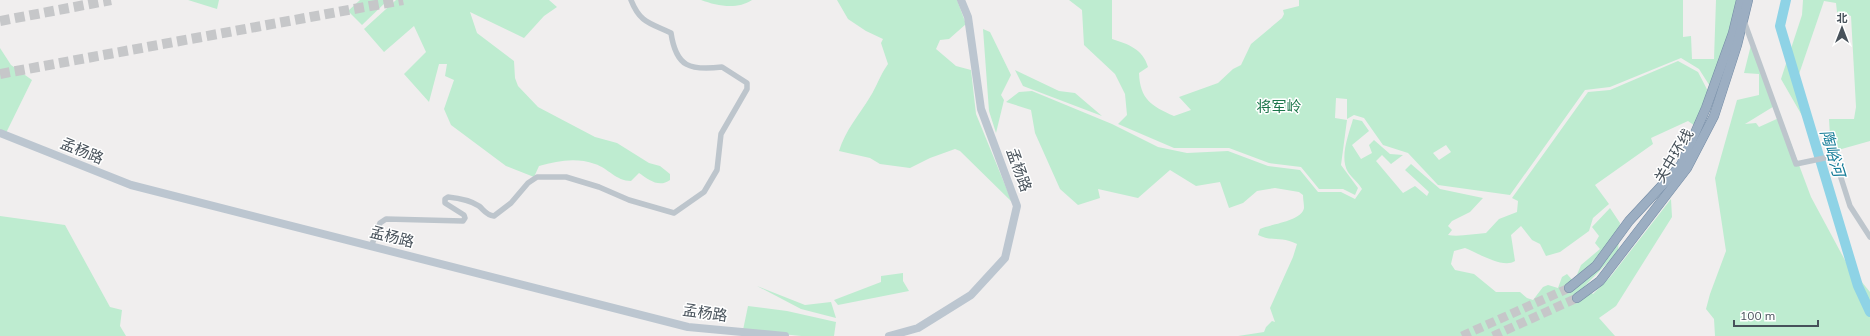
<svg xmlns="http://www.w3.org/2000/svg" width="1870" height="336" font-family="Mulish,'Noto Sans SC',sans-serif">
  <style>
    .green { fill: #beecd0; fill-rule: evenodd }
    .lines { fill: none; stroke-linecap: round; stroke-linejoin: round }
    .river { stroke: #8ed3e6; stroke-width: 10 }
    .trunk-tunnel { stroke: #c6c7c9; stroke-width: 9; stroke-dasharray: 9 4.5; stroke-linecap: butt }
    .motorway-tunnel { stroke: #c6c7c9; stroke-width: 10; stroke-dasharray: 10 5; stroke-linecap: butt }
    .trunk-casing { stroke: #738ba5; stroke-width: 10 }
    .minor { stroke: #bdc5cc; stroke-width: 5.5 }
    .secondary { stroke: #bcc6d0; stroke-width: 8 }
    .trunk { stroke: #9caec2; stroke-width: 9 }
    .labels { text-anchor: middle; stroke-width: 3; stroke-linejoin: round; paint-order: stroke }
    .park-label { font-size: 15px; fill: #1c764a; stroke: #fff }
    .street-label { font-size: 15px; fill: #47515a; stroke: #fff }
    .water-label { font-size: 16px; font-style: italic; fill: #157c98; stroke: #fff }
  </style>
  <rect width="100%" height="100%" fill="#f0eeee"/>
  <g class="green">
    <path d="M188,0H219L217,9Z"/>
    <path d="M360,0H388L362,25L348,11Z"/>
    <path d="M396,0H549L557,7L544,16L524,38L470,12L477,33L514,61L515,78L518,86L538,107L595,137L617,143L649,163L660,166L670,174V180C659,188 649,180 639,173L631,181C616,181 608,168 595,164C575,157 558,161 539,166L534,177L506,166L451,125L444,109L454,80L445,76L447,64H439L429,102L404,74L426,52L414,26L384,52L364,29Z"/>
    <path d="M701,0H752C737,10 717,6 701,0Z"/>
    <path d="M837,0H957L966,24L949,39L940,40L936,49L956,66L971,70L976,114L1012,202L960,151L955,149L930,158L910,168L880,164L870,158L839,151C845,131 859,115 870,97C877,86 880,75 888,64L881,43L883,39L866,31L848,19Z"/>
    <path d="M1069,0H1112V39C1128,44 1143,49 1148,67L1139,73C1140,99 1151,106 1174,116L1191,110L1179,97L1218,83L1233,69L1241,65L1251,44L1282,18L1284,14L1283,10L1299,6V0H1683V37L1691,36L1692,59H1714L1716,0H1741L1713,91L1699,69L1681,58L1610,87L1585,90L1510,195L1438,185L1408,153L1383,145L1364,118L1354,115L1347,119V99L1336,98L1335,118L1347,120L1341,165L1358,188L1355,195L1343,189H1319L1301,167L1269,163L1229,148H1174L1118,124L1127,115L1125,94L1115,74L1084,45L1082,10ZM1446,145L1451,152L1439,160L1433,153Z"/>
    <path d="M1803,0H1870V141L1831,152L1829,119H1854L1856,107L1851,16L1837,12L1836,3L1824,1L1798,77L1797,97L1803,104L1804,119L1781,79L1802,15Z"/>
    <path d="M983,29L990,32L1011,75L1001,95L1004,100L996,133L989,111Z"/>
    <path d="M1751,45L1776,105L1745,124L1756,123L1759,127L1781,117L1811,197L1847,264L1870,292V336H1715L1714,319L1706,309L1710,294L1726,251L1715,178L1737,100L1759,95V74L1744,73Z"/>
    <path d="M0,48L11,65L32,80L6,133L0,130Z"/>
    <path d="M1678,61L1698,72L1711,97L1698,128L1688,121L1651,138L1653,144L1595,185L1609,204L1593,218L1589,231L1560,252L1546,256L1540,244L1532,240L1521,226L1511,235L1515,261C1503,269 1478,253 1465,248L1454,251L1451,264L1455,270L1474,274L1496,292H1520L1527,298L1533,300L1543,287L1548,285L1558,288L1562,277L1567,274L1574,282L1581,265L1600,249L1595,243L1599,236L1592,227L1610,208L1620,223L1618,252L1584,287L1593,294L1611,276L1671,199L1672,217L1616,306L1599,318L1615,336H1238L1264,332L1266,327L1272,321L1275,322L1270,308L1293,257L1297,244C1281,236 1272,242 1258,235L1260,229C1271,224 1302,221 1304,208C1304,204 1303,199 1303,195L1299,192L1275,188L1257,191L1243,203L1229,208L1220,182L1196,186L1170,170L1138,198L1098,189L1100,198L1078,205L1060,189L1035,133L1031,110L1006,102L1019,92L1032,91L1112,124L1158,147L1187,153L1228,151L1268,166L1300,170L1318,192H1341L1355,199L1362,189C1358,182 1352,178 1348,172C1339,157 1349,134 1353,119L1362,121L1369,131L1352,145L1361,159L1372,153L1369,145L1374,140L1390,154L1403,155L1391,164L1382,155L1376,161L1403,193L1415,186L1427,196L1429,192L1405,170L1411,164L1440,189L1483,198L1470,212L1452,221L1448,226L1452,230L1448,235C1458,237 1474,234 1486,233L1499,219L1517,212L1518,201L1512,198L1588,92L1610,90Z"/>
    <path d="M1015,70L1059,91L1075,93L1102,116L1023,86Z"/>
    <path d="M0,216L65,225L110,307L122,310L120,326L126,336H0Z"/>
    <path d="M903,273V281L909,291L838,305L834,300L881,282V276Z"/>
    <path d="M757,286L805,305L831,302L836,318L801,309Z"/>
    <path d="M748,306L787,311L836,322L834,336H801L743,330Z"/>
  </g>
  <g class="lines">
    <path class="river" d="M1786,0L1780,26L1858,286L1870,312"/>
    <g class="trunk-tunnel">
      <path d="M1462,336L1569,288"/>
      <path d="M1493,336L1577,298"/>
    </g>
    <g class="motorway-tunnel">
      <path d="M0,21L111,0"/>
      <path d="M0,74L403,0"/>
    </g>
    <g class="trunk-casing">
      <g id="trunk">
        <path d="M1569,288L1596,266L1629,221L1681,165L1706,108L1733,33L1741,0"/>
        <path d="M1577,298L1600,281L1687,168L1714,116L1737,45L1748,0"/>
      </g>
    </g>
    <g class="minor">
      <path d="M1744,21L1796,164L1834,156L1850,206L1870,237"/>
      <path d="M371,247L380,223L386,219L463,221L465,218L464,215L445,203V199L448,197C458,198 470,200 479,206C484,210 486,215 494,216L511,203L528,183L537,177H566L599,187L629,200L674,213L704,192L717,170L721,134L747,89V83L722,67C690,71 676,67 671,33C650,23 640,23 631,0"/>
    </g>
    <g class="secondary">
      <path d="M0,133L131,185L688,327L785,336"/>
      <path d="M889,336L918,328L971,295L1005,258L1017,206L981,109L968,17L961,0"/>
    </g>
    <use href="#trunk" class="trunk"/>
  </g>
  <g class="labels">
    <g class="park-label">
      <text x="1279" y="112">将军岭</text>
    </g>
    <g class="street-label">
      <text transform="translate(82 151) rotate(22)" y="5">孟杨路</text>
      <text transform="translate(1674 156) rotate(-59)" y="5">关中环线</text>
      <text transform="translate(1019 170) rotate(70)" y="5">孟杨路</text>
      <text transform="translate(392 237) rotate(14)" y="5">孟杨路</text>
      <text transform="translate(705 313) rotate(8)" y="5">孟杨路</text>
    </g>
    <g class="water-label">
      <text transform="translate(1833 153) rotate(73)" y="6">陶峪河</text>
    </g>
  </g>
  <g transform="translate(1842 28)" stroke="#ffffff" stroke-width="3" paint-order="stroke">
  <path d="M0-3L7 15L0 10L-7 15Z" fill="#47515a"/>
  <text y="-6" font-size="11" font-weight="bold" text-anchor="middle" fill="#47515a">北</text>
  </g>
  <path d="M1734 320v6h84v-6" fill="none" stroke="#47515a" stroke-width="2"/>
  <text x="1740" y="320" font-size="12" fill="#47515a" stroke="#ffffff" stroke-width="3" paint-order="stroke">100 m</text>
</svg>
